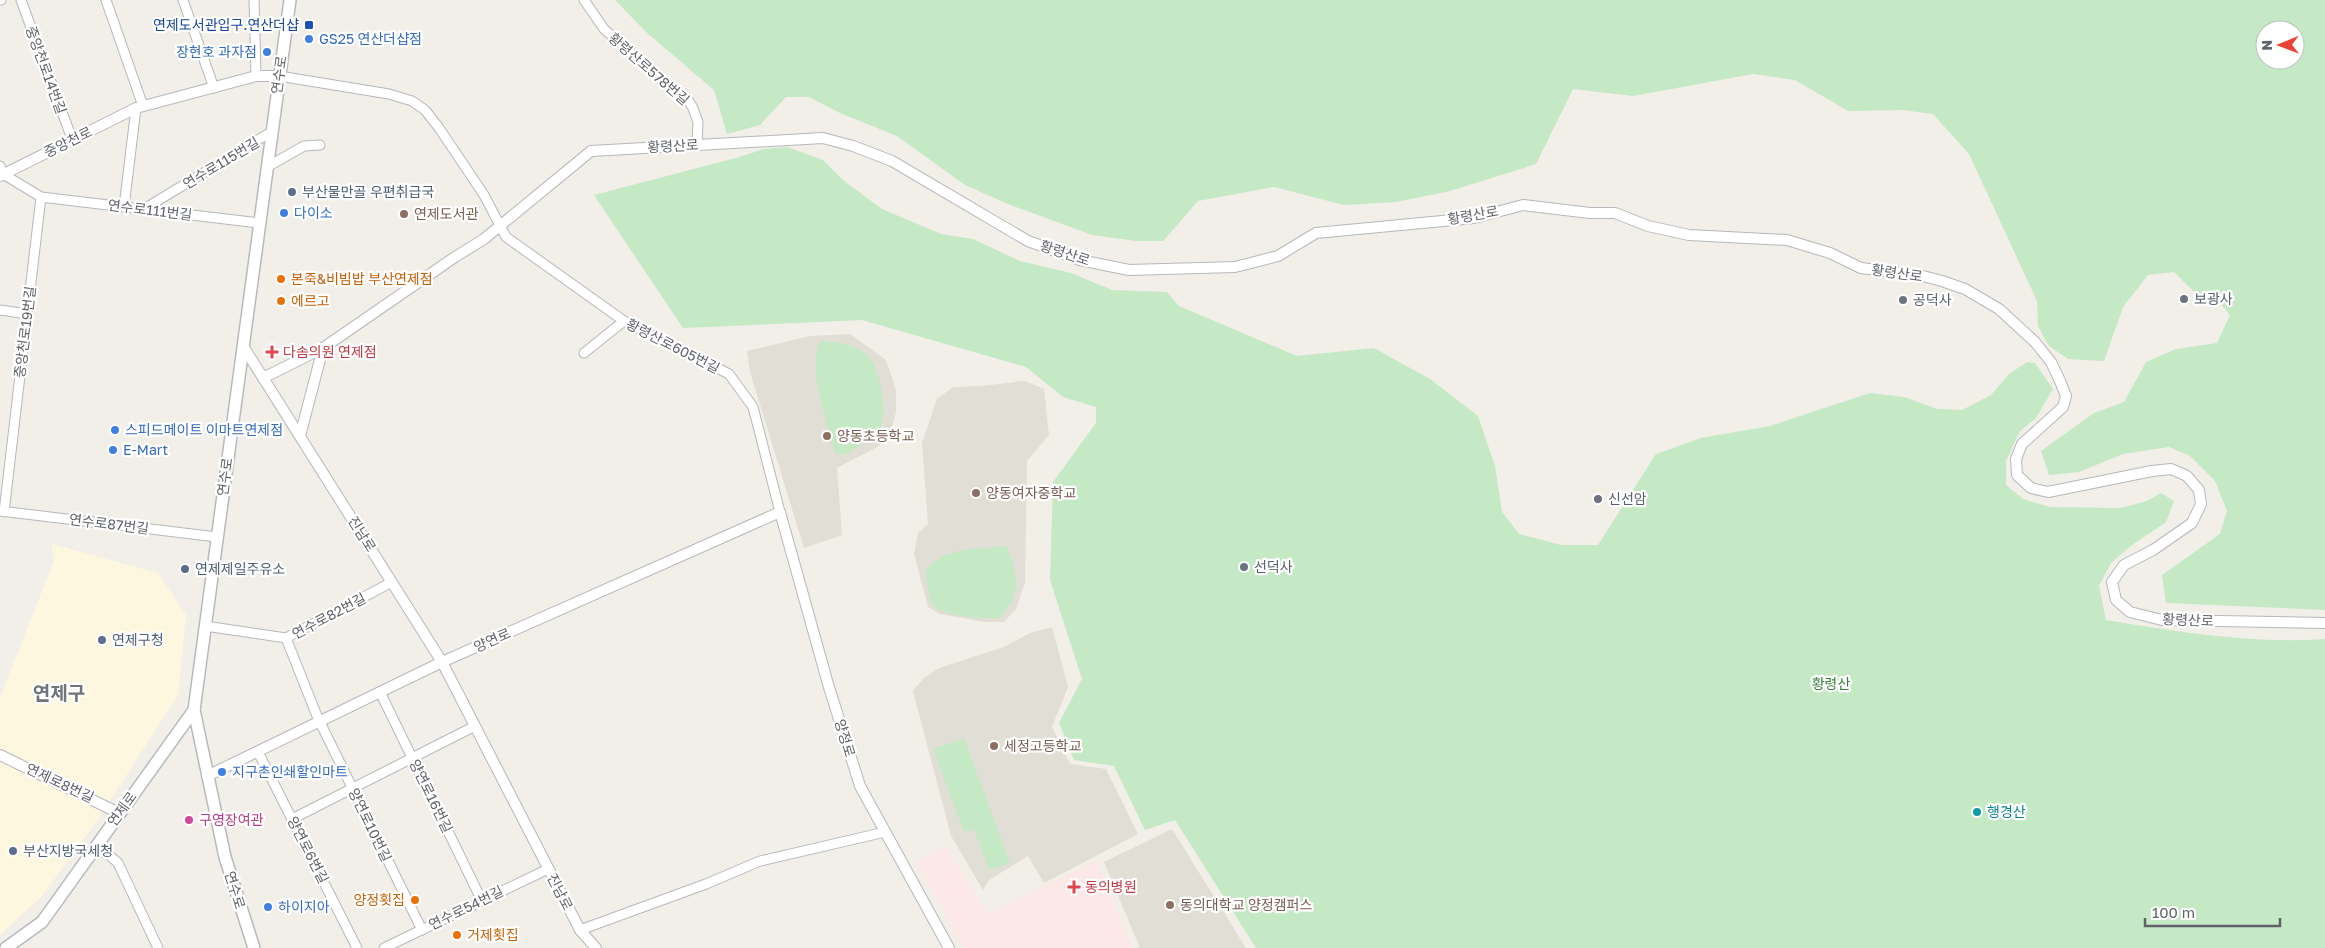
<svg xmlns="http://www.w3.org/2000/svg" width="2325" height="948" font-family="'Golos Text','Noto Sans KR',sans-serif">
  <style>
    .commercial { fill: #fef7e0 }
    .education { fill: #e1ded6 }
    .medical { fill: #fce8e6 }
    .green { fill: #c5e8c5; fill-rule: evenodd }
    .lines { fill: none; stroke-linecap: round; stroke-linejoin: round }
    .minor-casing { stroke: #b5b8bc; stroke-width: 11 }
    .tertiary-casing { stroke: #b5b8bc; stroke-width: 12 }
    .secondary-casing { stroke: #b6babf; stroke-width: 14 }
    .minor { stroke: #fff; stroke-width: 9 }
    .tertiary { stroke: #fff; stroke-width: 10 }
    .secondary { stroke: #fff; stroke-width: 11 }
    .transit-dot { fill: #1a4fb4; stroke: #fff; stroke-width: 2 }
    .shop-dot { fill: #3f7fe0; stroke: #fff; stroke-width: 2 }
    .service-dot { fill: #5c6f8a; stroke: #fff; stroke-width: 2 }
    .education-dot { fill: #8d6e63; stroke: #fff; stroke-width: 2 }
    .food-dot { fill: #e8710a; stroke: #fff; stroke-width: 2 }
    .worship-dot { fill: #6b7280; stroke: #fff; stroke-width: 2 }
    .health-dot { fill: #e0444e; stroke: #fff; stroke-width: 2 }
    .culture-dot { fill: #0f9aa8; stroke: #fff; stroke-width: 2 }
    .hotel-dot { fill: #d1479c; stroke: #fff; stroke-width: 2 }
    .labels { text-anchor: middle; stroke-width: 4.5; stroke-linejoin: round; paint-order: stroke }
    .transit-label { font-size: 14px; fill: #164399; stroke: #fff; text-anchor: end }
    .shop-label { font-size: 14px; fill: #366cbe; stroke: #fff; text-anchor: start }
    .street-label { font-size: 14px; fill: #5f6368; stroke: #fff }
    .service-label { font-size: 14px; fill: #4e5e75; stroke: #fff; text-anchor: start }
    .education-label { font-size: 14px; fill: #785e54; stroke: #fff; text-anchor: start }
    .food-label { font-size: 14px; fill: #c56008; stroke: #fff; text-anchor: start }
    .worship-label { font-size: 14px; fill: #5b616d; stroke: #fff; text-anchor: start }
    .health-label { font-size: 14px; fill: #be3a42; stroke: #fff; text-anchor: start }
    .park-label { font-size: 14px; fill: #348238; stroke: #fff }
    .culture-label { font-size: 14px; fill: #0d838f; stroke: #fff; text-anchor: start }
    .hotel-label { font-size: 14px; fill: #b23c85; stroke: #fff; text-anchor: start }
    .district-label { font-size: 19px; font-weight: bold; fill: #70757a; stroke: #fff }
  </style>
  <rect width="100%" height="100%" fill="#f1efe8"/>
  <path class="commercial" d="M52,544L158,573L186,615L178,695L100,816L42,896L0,935V697L54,561Z"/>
  <g class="education">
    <path d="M850,334L886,360L896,390V412L892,427L879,446L837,468L842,535L804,548L750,372L747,351L810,336Z"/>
    <path d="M1025,381L1044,389L1049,435L1027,461L1025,583L1016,609L1004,622H984L940,614L928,607L914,554L918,533L928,524L922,443L937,399L953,387L982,386Z"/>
    <path d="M1052,627L1068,687L1052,727L1070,764L1106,769L1138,834L1044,883L1028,856L989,880L983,890L951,836L913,691L924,678L939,668L1004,647L1030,633Z"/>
    <path d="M1172,829L1246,948H1140L1104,862Z"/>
  </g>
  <path class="medical" d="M946,847L988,913L1096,861L1132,948H963L916,861Z"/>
  <g class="green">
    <path d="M615,0H2325V610L2166,603L2162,575L2220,534L2227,511L2215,481L2190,456L2169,447L2123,454L2079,472L2049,475L2041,451L2094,413L2124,402L2146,362L2176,349L2217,343L2230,315L2219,302L2197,295L2174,272L2148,275L2123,307L2104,361L2068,359L2048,345L2038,326L2037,301L1969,154L1933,114L1903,110L1848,111L1795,80L1753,74L1633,96L1573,89L1536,164L1450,191L1396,202L1344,205L1274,187L1198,201L1163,241H1136L1092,235L1008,204L965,185L897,136L840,113L809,97H786L760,125L727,134L714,90L646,32ZM2265,30H2295V60H2265Z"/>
    <path d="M787,147L823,160L844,181L882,209L941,234L973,239L1020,261L1071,273L1112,290L1167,292L1179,306L1297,356L1374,348L1430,379L1478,416L1495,466L1502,512L1519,534L1561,545H1598L1656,454L1701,438L1770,426L1870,393L1904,397L1937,409L1962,410L1991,395L2009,374L2027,362L2035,363L2053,389L2036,418L2020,431L2006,461V485L2023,499L2050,507L2121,508L2147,501L2161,493L2174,501L2166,522L2132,545L2111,563L2099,586L2106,620C2178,632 2251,644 2325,639V948H1256L1175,820L1145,830L1114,766L1074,760L1059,723L1082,679L1050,580L1053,482L1096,423V407L1063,397L1026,367L862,320L683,328L594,195L736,158L764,149Z"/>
    <path d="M820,341C838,342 852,343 867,355C879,365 889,414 880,428C874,438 856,447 847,454L835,453C827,421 807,371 820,341Z"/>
    <path d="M1006,546C1019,574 1022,596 998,619C984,618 939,617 932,603C928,594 927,582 925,572C942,546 978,549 1006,546Z"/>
    <path d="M964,738L1010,863L989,870L974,829L964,832L933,749Z"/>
  </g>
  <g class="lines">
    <g class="minor-casing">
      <g id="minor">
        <path d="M0,0H1"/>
        <path d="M21,0L72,139"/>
        <path d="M106,0L143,106"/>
        <path d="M183,0L214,88"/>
        <path d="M254,0L256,76"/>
        <path d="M584,0L604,29L666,84L686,97L693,108L698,122L697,144"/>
        <path d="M279,76L389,94L412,101L425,110L439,128L484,195L506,237L624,321L729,374L753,407L780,512"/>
        <path d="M0,166L3,174L41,197L259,223"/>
        <path d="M267,167L304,146L320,145"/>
        <path d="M124,207L136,108"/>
        <path d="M144,209L271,132"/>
        <path d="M0,310L27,314"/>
        <path d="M584,353L624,321"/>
        <path d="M0,511L217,537"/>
        <path d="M4,512L41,197"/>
        <path d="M205,626L286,638L392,582"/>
        <path d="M286,638L317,716L422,930"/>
        <path d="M380,692L482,901"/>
        <path d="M258,752L357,948"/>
        <path d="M292,819L475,726"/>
        <path d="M93,850L108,854L118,863L158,948"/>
        <path d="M580,930L706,884L760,861L885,832"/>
        <path d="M384,948L548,869"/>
      </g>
    </g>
    <g class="tertiary-casing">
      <g id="tertiary">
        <path d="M0,176L136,108L256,76H279"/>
        <path d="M243,346L442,662L580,930L596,948"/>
        <path d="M263,378L323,348L455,257L484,239L591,151L823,138L853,146L892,161L1028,241L1080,260L1129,270L1235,267L1278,256L1316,233L1474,218L1523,205L1590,213H1615L1648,226L1689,235L1787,240L1830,253L1861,268L1923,276L1942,281L1965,289L1999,309L2035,342L2051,362L2060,381L2066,396L2063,407L2022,444L2016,459L2017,475L2031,488L2048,492L2152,471L2171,469L2187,476L2199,490L2201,504L2192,523L2153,550L2124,565L2112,582L2116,600L2130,612L2162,620L2325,623"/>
        <path d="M300,436L323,348"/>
        <path d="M0,755L119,813"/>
        <path d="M207,776L442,662L780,512L828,684L860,786L949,948"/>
      </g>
    </g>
    <g class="secondary-casing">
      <g id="secondary">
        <path d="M6,948L42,922L194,710"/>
        <path d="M254,948L225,857L194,710L290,0"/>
      </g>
    </g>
    <use href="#minor" class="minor"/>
    <use href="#tertiary" class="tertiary"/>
    <use href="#secondary" class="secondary"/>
  </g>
  <rect class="transit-dot" x="304" y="20" width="10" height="10" rx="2.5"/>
  <g class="shop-dot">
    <circle cx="309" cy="39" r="5"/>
    <circle cx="267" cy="52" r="5"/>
    <circle cx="284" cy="213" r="5"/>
    <circle cx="115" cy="430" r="5"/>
    <circle cx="113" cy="450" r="5"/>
    <circle cx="222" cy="772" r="5"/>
    <circle cx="268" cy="907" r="5"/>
  </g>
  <g class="service-dot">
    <circle cx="292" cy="192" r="5"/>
    <circle cx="185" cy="569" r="5"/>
    <circle cx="102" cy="640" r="5"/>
    <circle cx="13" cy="851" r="5"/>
  </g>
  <g class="education-dot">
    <circle cx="404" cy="214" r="5"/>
    <circle cx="827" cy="436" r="5"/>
    <circle cx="976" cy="493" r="5"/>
    <circle cx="994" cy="746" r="5"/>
    <circle cx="1170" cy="905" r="5"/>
  </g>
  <g class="food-dot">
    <circle cx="281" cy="279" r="5"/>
    <circle cx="281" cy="301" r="5"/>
    <circle cx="415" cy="900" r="5"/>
    <circle cx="457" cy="935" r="5"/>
  </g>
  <g class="worship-dot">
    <circle cx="2184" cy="299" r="5"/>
    <circle cx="1903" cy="300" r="5"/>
    <circle cx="1598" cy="499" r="5"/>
    <circle cx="1244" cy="567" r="5"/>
  </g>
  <g class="health-dot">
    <path d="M269.5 344.5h5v5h5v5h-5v5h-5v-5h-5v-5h5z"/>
    <path d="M1071.5 879.5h5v5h5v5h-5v5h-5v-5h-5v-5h5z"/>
  </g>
  <circle class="culture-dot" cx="1977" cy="812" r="5"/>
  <circle class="hotel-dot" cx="189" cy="820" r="5"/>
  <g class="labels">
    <g class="transit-label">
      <text x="299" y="30">연제도서관입구.연산더샵</text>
    </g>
    <g class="shop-label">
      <text x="319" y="44">GS25 연산더샵점</text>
      <text x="257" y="57" text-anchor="end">장현호 과자점</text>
      <text x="294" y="218">다이소</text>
      <text x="125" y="435">스피드메이트 이마트연제점</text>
      <text x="123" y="455">E-Mart</text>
      <text x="232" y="777">지구촌인쇄할인마트</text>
      <text x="278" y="912">하이지아</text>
    </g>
    <g class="street-label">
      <text transform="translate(649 69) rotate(41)" y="5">황령산로578번길</text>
      <text transform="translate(46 70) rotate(70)" y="5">중앙천로14번길</text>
      <text transform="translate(279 75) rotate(-82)" y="5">연수로</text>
      <text transform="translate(68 142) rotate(-26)" y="5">중앙천로</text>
      <text transform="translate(673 146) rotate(-3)" y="5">황령산로</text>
      <text transform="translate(221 163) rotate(-31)" y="5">연수로115번길</text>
      <text transform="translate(150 210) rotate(7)" y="5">연수로111번길</text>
      <text transform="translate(1473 215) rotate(-10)" y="5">황령산로</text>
      <text transform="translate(1065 253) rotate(18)" y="5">황령산로</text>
      <text transform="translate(1897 273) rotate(8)" y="5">황령산로</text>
      <text transform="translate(25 332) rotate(-83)" y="5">중앙천로19번길</text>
      <text transform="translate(673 346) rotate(27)" y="5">황령산로605번길</text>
      <text transform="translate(225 477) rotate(-82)" y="5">연수로</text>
      <text transform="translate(109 524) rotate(7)" y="5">연수로87번길</text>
      <text transform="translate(362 534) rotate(58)" y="5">진남로</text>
      <text transform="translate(329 616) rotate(-28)" y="5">연수로82번길</text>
      <text transform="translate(2188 620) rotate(2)" y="5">황령산로</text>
      <text transform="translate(492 640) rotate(-24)" y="5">양연로</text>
      <text transform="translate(845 738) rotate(73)" y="5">양정로</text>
      <text transform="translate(60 783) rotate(25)" y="5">연제로8번길</text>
      <text transform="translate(431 796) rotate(64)" y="5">양연로16번길</text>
      <text transform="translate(122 809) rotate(-54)" y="5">연제로</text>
      <text transform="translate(370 825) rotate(64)" y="5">양연로10번길</text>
      <text transform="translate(308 850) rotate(63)" y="5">양연로6번길</text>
      <text transform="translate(235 890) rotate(73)" y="5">연수로</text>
      <text transform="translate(560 892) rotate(63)" y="5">진남로</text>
      <text transform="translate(466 908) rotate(-26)" y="5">연수로54번길</text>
    </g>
    <g class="service-label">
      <text x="302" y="197">부산물만골 우편취급국</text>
      <text x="195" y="574">연제제일주유소</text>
      <text x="112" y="645">연제구청</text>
      <text x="23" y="856">부산지방국세청</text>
    </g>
    <g class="education-label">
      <text x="414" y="219">연제도서관</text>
      <text x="837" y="441">양동초등학교</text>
      <text x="986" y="498">양동여자중학교</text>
      <text x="1004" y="751">세정고등학교</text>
      <text x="1180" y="910">동의대학교 양정캠퍼스</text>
    </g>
    <g class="food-label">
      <text x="291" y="284">본죽&amp;비빔밥 부산연제점</text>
      <text x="291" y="306">에르고</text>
      <text x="405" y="905" text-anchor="end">양정횟집</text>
      <text x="467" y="940">거제횟집</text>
    </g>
    <g class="worship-label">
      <text x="2194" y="304">보광사</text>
      <text x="1913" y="305">공덕사</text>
      <text x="1608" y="504">신선암</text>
      <text x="1254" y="572">선덕사</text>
    </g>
    <g class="health-label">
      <text x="283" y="357">다솜의원 연제점</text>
      <text x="1085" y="892">동의병원</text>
    </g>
    <g class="park-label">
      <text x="1831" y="689">황령산</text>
    </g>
    <g class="culture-label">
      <text x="1987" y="817">행경산</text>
    </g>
    <g class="hotel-label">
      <text x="199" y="825">구영장여관</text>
    </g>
    <g class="district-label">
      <text x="59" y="700">연제구</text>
    </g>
  </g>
  <g transform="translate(2280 45) rotate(269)"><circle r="24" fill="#ffffff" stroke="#bfc1c3"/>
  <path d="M0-4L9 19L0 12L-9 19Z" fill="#ea4335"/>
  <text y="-8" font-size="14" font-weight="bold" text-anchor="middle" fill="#5f6368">N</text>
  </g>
  <path d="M2145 918v8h135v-8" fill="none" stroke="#5f6368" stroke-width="2.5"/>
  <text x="2152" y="918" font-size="15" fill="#5f6368" stroke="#ffffff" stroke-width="4" paint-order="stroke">100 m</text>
</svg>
